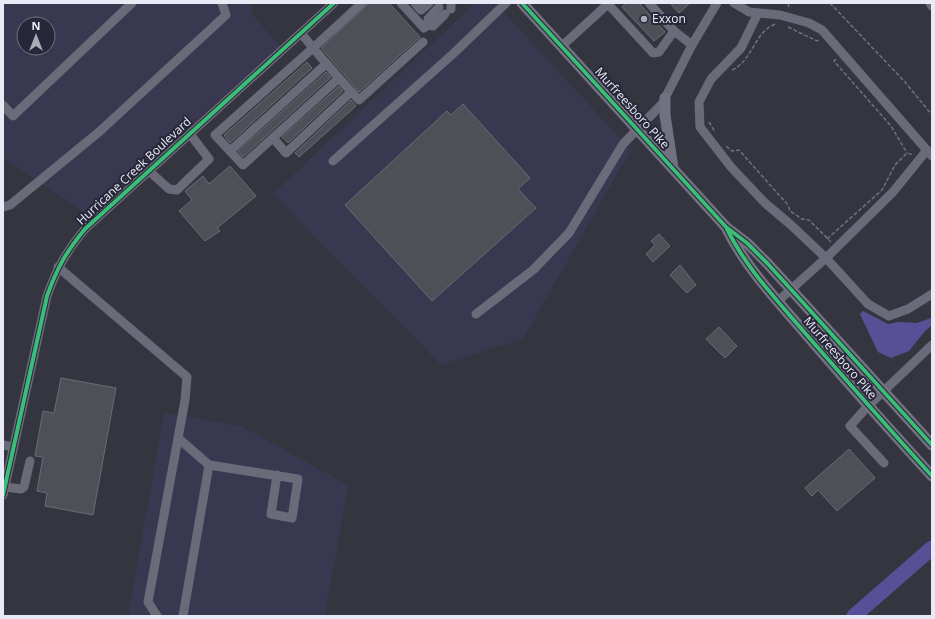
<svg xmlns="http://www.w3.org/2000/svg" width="935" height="619" font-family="'Open Sans',sans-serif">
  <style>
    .built { fill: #393850; fill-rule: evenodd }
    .water { fill: #585097 }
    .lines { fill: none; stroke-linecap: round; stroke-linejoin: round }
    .river { stroke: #585097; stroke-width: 15 }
    .building { fill: #4f4f58; stroke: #6b6b75 }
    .path { stroke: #71717e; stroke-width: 1.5; stroke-dasharray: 4 2; stroke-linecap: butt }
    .minor { stroke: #6b6a79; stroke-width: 9 }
    .major { stroke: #717181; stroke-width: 11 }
    .cycleway-casing { stroke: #282739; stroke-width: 6 }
    .cycleway { stroke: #3abd76; stroke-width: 4 }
    .poi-dot { fill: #ababb7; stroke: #282739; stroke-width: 1.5 }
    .labels { text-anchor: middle; stroke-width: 4; stroke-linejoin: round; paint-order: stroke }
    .poi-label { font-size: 12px; fill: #eaeaf7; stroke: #282739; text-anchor: start }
    .street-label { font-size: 12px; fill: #eaeaf7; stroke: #282739 }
  </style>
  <rect width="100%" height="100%" fill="#353540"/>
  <g class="built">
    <path d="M3,3H251V13L280,46L89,216L3,157ZM24,24H48V48H24Z"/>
    <path d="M475,3H495L631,150L523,339L441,365L273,194Z"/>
    <path d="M164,413L241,426L348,485L325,616H128Z"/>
  </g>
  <path class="water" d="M863,311L888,324L899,322L917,323L931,318L932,325L925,331L909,351L891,358L878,352L860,314Z"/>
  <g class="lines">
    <path class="river" d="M854,616L932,548"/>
  </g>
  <g class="building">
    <path d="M369,3H389L420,37L359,92L321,48Z"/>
    <path d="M626,3H639L665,32L654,41L622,7Z"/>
    <path d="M670,3H690L679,13Z"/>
    <path d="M307,62L312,68L230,143L224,135Z"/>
    <path d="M326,72L331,77L243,157L238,151Z"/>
    <path d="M339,86L343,91L288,143L282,137Z"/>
    <path d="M351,100L356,106L299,157L295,153Z"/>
    <path d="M463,104L530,178L518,189L536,208L432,301L345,205L447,111L451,115Z"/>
    <path d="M230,166L256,196L217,228L220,231L205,241L179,211L192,200L185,191L203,176L209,184Z"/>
    <path d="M659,234L670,246L653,262L646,254L655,245L651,241Z"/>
    <path d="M680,265L696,285L687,293L670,275Z"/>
    <path d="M719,327L737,346L725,358L706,339Z"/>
    <path d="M61,378L116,388L93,515L45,506L47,493L37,491L43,457L35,456L43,411L54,413Z"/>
    <path d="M849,449L875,478L837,511L818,490L812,496L805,488Z"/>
  </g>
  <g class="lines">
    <g class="path">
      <path d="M788,3L789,8"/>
      <path d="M830,3L905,82L932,115"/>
      <path d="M788,27L817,41L820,39"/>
      <path d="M836,59L834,61L891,126L907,153"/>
      <path d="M732,70C753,61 754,31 776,24"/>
      <path d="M709,122L715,132"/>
      <path d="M726,146L732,151L739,150L788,205L790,211L802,219L809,220L831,242"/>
      <path d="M827,239L882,190L895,165L907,153L913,155"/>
    </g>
    <g class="minor">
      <path d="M401,3L424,28L428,25V19L439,7"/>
      <path d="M415,3L421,10L429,3"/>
      <path d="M649,3L674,31L692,45"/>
      <path d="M734,3L749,12L780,15L809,23L822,30L932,156"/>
      <path d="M930,3L932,6"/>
      <path d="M608,4L653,53L659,52L674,31"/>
      <path d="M451,9V3"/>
      <path d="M758,13L741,48L711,79L699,102L700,127L731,167L765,203L791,225L826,258L778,301"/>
      <path d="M428,25L433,26L445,14"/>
      <path d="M301,33L313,48L362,3"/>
      <path d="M562,46L609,3"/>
      <path d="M313,48L339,78L243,165L215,135Z"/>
      <path d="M339,78L359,100L423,42"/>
      <path d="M3,105L13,116L132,3"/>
      <path d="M273,138L286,153L351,92"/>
      <path d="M927,150L893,192L826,258L868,304L889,316L908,309L932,294"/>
      <path d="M230,151L326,64"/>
      <path d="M333,161L454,53L506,3"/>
      <path d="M149,171L169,189L177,190L209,159L190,134"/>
      <path d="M3,207L10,205L99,132L226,15L222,3"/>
      <path d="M58,267L187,377L185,400L148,602L157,616"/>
      <path d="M476,314L533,270L569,233L623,144L662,104L692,45L717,3"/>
      <path d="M178,438L209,465L183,616"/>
      <path d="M3,445L13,447"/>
      <path d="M884,463L850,426L868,406L932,345"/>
      <path d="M209,465L298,479L292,518L271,514L277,475"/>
      <path d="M5,487L21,489L24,487L30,461"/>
      <path d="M3,495L47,296C57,268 66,252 85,229L334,3"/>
    </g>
    <g class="major">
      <path d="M522,3L726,227L747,243L768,264L932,445"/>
      <path d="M665,98V115L673,168"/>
      <path d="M727,229C746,268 777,300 805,333C847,382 889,429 932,476"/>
    </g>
    <g class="cycleway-casing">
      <g id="cycleway">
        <path d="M522,3L726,227L747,243L768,264L932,445"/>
        <path d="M727,229C746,268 777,300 805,333C847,381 889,429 932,476"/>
        <path d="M3,495L47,296C57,268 66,252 85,229L334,3"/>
      </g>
    </g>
    <use href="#cycleway" class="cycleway"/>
  </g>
  <circle class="poi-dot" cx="644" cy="19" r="4"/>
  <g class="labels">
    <g class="poi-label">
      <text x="652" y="23">Exxon</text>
    </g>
    <g class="street-label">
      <text transform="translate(632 108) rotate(48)" y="4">Murfreesboro Pike</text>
      <text transform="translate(134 171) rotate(-43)" y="4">Hurricane Creek Boulevard</text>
      <text transform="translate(840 358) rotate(49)" y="4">Murfreesboro Pike</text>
    </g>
  </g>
  <rect width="935" height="619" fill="none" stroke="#eaeaf7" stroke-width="8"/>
  <g transform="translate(36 36)"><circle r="19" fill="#282739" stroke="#767585"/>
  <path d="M0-3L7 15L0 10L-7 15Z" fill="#ababb7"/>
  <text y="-6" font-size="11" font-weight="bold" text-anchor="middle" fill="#eaeaf7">N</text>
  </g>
</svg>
